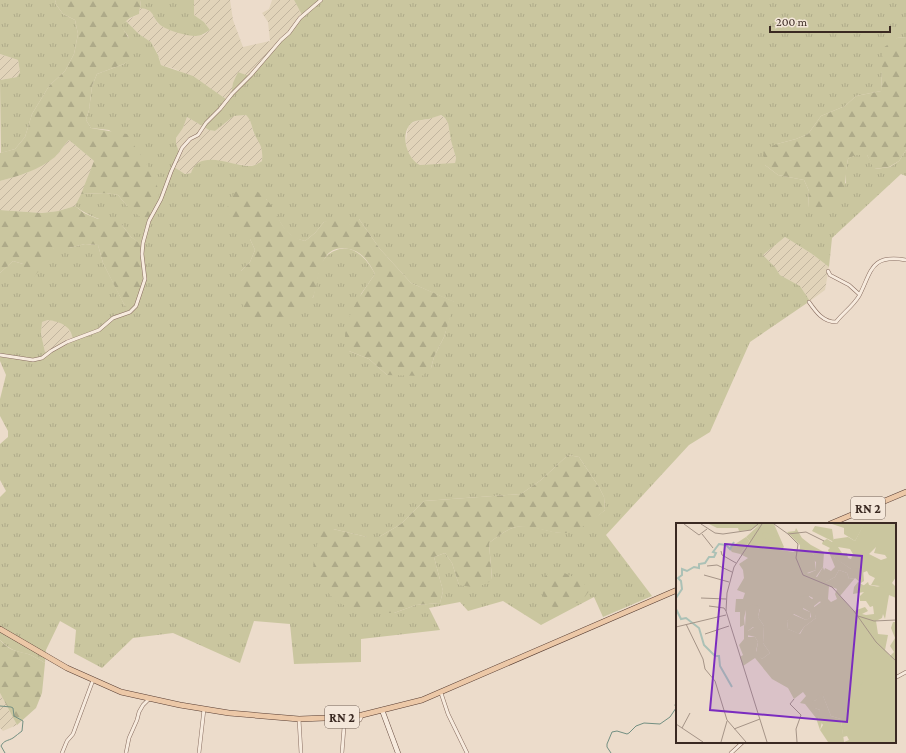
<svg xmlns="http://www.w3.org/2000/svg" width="906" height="753" font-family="'Crimson Pro',serif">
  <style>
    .farmland { fill: url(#farmland-furrows) }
    .grass { fill: url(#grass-tufts); fill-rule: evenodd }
    .forest { fill: url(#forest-firs) }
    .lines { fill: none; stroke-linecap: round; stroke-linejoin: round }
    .stream { stroke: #728f82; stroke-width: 1 }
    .street-casing { stroke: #886d60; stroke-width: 4 }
    .secondary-casing { stroke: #6a4f43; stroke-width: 5.5 }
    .primary-casing { stroke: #573d33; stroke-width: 6 }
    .street { stroke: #f7ebde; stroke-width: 3 }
    .secondary { stroke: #f7ebde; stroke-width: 4.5 }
    .primary { stroke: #ecc8a7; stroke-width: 5 }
    .labels { text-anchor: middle; stroke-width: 3; stroke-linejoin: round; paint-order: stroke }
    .shield { fill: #f4e7da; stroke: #726259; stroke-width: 1 }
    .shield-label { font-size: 13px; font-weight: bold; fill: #3a2922 }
    .inset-river { fill: none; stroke: #abc1b6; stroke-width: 2 }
    .inset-road { fill: none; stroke: #a59487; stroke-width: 1 }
    .view { fill: #7b2cbf; fill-opacity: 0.15; stroke: #7b2cbf; stroke-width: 2 }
    .inset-edge { fill: none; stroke: #3a2922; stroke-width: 2 }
  </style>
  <defs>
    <pattern id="farmland-furrows" width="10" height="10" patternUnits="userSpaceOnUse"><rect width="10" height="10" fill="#e1d3b9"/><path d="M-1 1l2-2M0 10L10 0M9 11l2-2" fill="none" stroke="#c2b59f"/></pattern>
    <pattern id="grass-tufts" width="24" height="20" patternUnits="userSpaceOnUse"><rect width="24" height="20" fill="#cac69f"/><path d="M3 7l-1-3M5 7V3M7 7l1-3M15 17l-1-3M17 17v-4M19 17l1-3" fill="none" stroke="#aeaa89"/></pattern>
    <pattern id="forest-firs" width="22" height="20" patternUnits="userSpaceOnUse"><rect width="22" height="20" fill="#cac69f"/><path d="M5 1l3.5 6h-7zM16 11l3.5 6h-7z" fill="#aeaa89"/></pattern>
  </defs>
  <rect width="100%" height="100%" fill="#ecdccb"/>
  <g class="farmland">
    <path d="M194,0H230L233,20L243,47L270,41L268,22L262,13L269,9L272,0H294L302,15L270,55L248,76L238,72L231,96L226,99L206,85L175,69L161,65L158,54L151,42L139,34L126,21L139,14L140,8L148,9L152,13L158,24L195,36L203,35L210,30L204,22L194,15Z"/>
    <path d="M0,54L18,60L20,72L17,77L0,80Z"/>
    <path d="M246,115L250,119L253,132L261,143L262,149V161L257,164L251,166L208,160L191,173L185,174L174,167L178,149L176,143V138L183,128L187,117L209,130L215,131L234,116Z"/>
    <path d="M440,115L445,118L448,123L451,141L456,158L455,164L420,165L414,162L407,153L406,140L408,127L412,123L417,121L429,119Z"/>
    <path d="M69,140L94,161L84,188L75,206L58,211L42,213L0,210V181L27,173L56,156Z"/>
    <path d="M785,237L812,254L829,267L825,290L810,301L800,286L780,275L775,267L763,255Z"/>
    <path d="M48,320L60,322L66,325L72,335L73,341L62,347L45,352L41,334L42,322Z"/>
    <path d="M0,693L17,725L3,731L0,728Z"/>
  </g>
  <g class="grass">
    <path d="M0,0H56L55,3L63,14L75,20L78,34L74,54L65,71L49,86L32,114L25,137L15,149L1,153L0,80L17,77L20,72L18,60L0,54Z"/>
    <path d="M141,0H194V15L204,22L210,30C205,33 201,36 196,36C187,36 164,30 158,23C151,14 154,10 140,8Z"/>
    <path d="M294,0H906V37L897,38L882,71L881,91L856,96L845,106L821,116L808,134L796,139L777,144L765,165L778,175L804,180L809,191L808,208L846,183V170L848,159L854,155H867L875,169L890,167L899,161L906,150V176L901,174L832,238L829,267L812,254L785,237L763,255L775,267L780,275L800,286L810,301L750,342L710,432L689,445L606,535L652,596L603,617L594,597L541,625L503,601L468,611L460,602L429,608L440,630L361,639V662L294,664L290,624L254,621L240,663L173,633L133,638L102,668L74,653L76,630L60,621L46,650L45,663C40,660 34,656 28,654C15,651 10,650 0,640V497L6,491L0,480V444L8,437V431L0,416V399L6,375L0,361V273L13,261L23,264L54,248H69L85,244L98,245L103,263L125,306L142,245L131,237L122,225C104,221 89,217 75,206L81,194L106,193L118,195L127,206L148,167L137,152L109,130L91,128L86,120L89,110L92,86L97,74L124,64L131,58L128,36L120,25L126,21L139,34L151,42L158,55L161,65L193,76L226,99L231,96L233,83L238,72L249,76C268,57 286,38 302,15ZM246,115C252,121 251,126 254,133C260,146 263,145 262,161C258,163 255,166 250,166C232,166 199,148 191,173L185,174L174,167L179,156L178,149L176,143V138L183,128L187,117L209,130L215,131L234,116ZM441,115L445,118L448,123L451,141L456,158L455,163L420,165C406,159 399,131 413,122C418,120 423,120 429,119C433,118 437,116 441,115ZM266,199L285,230L294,238L305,241L315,233L324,222L359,219L380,249L411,283L454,302L444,337L434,357L431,368L387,375L369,359L349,351L361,294L375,274C367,259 353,242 334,251C328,254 324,258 321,264C317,275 316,287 313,298L241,271L250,262L255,250L250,239ZM48,320C61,322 72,326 73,341L62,347L45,352L41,334L42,322ZM568,455L579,457L599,487L604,497L605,510C596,517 573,534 562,533C546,532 532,524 516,527C506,529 497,537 489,543L492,579L459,585L452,563L445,553L434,557L443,591L440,603L416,605L394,613L333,529L367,537H379L401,524L424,501L521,494L541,480Z"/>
  </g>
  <g class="forest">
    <path d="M56,0H141L139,14L130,18L121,25L133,46L131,59L124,64L97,74L92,86L89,110L86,120L91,128L127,134C138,154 159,175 159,198C159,205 157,211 156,217L145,221L127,206L118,195L106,193L81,194L94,161L69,140C64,145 60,152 55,157C39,170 19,176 0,181V153L15,149L25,137L32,114L49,86L65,71L74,54L78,34L75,20L63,14L55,3Z"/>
    <path d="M906,37V150L899,161L889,167L874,169L867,155H855L848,159C844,176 849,197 831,208C827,210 821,211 816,213L808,208L809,191L804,180L778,175L765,165L763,150L777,144L796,139L808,134L821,116L845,106L856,96L881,91L883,48L897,38Z"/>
    <path d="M246,187C254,190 260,192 265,198C282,215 278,234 305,241L315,233L324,222L335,218L347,217L359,219L380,249L411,283L455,302L444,337L434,357L431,368L422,376L387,375L369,359L349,351C348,348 345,343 345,339C345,315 362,293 375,274C370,264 362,251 349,249C323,244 320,268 316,287C315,291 314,296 312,299C308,305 302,310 297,315L262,319L250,317L243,307L239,282L241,271L250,262L255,250L250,239L229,227L226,213L229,202L235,192Z"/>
    <path d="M75,206L84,213L98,219L112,218L122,225L131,237L143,245L140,301L133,310L125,306L117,291L103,263L98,245L85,244L69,248H54L43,266L32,279L26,280L23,264L13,261L0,273V210L42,213L58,211Z"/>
    <path d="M568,455L579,457L599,487L604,497L605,510C595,519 576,534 562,533C556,533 549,531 544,530C534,528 525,526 516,527C506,529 497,537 489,543L492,580C480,588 474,588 459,585L452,563L445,553L434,557L443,591L440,603L416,605L394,613H381L346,606L335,601L313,573L314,554L322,530L333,529L367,537H379L401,524L424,501L521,494L541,480Z"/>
    <path d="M560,571L582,581L589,591L582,601L559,609L545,604L540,581L549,573Z"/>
    <path d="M0,640C10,651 14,650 28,654C34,656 40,660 45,663L42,693L36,708L17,725L0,693Z"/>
  </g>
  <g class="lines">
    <g class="stream">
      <path d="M0,706L11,707L13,708L14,716L23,721L22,731C19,733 16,736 13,738C8,741 4,740 1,746L5,753"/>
      <path d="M611,753L607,747V744L612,732L617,731L627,734L629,733L636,726L644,723L660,724L670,717L676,708L675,705L677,701"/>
    </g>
    <g class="street-casing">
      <g id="street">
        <path d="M828,271L830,275L849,285L859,294"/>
        <path d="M809,302C816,312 823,322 836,322C843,313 853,306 859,296C872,271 870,254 906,260"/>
        <path d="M0,355L33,360L42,358L51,351L67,342L99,330L113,318L130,312L136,306L145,279L142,254L143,243L149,221L161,199L171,172L182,148L190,139L198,135L206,123L220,109L232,94L251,75L281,40L289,33L300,18L321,0"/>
        <path d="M895,678L906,672"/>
        <path d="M441,693L448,714L467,753"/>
        <path d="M299,719L301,753"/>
        <path d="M62,753L67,741L73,734L93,680"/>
        <path d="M126,753L129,738L137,720L139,712L143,705L149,699"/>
        <path d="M199,753L204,709"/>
        <path d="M342,753L344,727C348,722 355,723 360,720L362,715"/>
        <path d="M731,753L743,742"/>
      </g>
    </g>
    <g class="secondary-casing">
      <path id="secondary" d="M382,710L398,753"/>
    </g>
    <g class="primary-casing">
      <g id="primary">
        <path d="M830,524L906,492"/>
        <path d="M0,629L67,668L121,692L180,705L229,713L299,719L325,718L362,715L422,700L677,590"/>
      </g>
    </g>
    <use href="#street" class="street"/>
    <use href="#secondary" class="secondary"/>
    <use href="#primary" class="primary"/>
  </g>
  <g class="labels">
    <g class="shield">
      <rect x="851" y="497" width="34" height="22" rx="3"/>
      <rect x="325" y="706" width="34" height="22" rx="3"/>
    </g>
    <g class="shield-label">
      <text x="868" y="513">RN 2</text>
      <text x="342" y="722">RN 2</text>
    </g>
  </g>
  <g transform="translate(676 523)">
    <rect width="220" height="220" fill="#ecdccb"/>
    <path d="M33,1H98L108,24L105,27L117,29L124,26V22L111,9L119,8L120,5L126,15L135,22V28L138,32L140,47L131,50L141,54L147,44L149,50L146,53L150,59L159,54L163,47L171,50L173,56L179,55L164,73L178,88L189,84L192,88L186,91L190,92L198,91L197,83L194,84L190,78H184V73L188,69L177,71L178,64L182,59L194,66L204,63L195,62L199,55L193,52L191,48L186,50L175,46L160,36L152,27L154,25L146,21L147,18L151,16L156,19L158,16L172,14L179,18L188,1H220V54L216,60L220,64V75L213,72L209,96L207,91L206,95L200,98L202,111L212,112L209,127L214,133L218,129L214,123L219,115L215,105L217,99H220V219H168L173,217L171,213L167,214L165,196L155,193L147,173L138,178L139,185L144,187L142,195L146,199L144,207L140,195L129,181L124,180L130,173L127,169L118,176L112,165L96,156L79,135L67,143L64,134L67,132L63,122L68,116V102L64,104V89H59L60,76H67L69,70L61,67L68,55L67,47L63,41L72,35L64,31L74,18L70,14L83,2L75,7L63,8L62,5H41ZM162,24L174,26L177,31L175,36L172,35L171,30H166ZM200,24L198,30L209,32L211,35L205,37L193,31ZM153,63L161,66L159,71L161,76L155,79L152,76ZM133,73L145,79L137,85L140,95L128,104L124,111L112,106L111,98L118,91L130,97L134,95V89L127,86ZM84,86L82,94L88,103L87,120L94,130L86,136L80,128L82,119L79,114H72V108L77,104H69L68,95L70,87Z" fill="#cac69f" fill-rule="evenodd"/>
    <path d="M156,1H188V2L179,18L168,11V5ZM139,3L156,6L158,19L136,8ZM89,9L100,14L101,20L98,26L93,23V17L87,15L86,11ZM70,14L74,18L64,31L56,29L53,25ZM135,22L148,29L147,44L139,55L127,53L140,47V39L135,35L138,32L134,27ZM152,27L158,29V34L175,46L187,45L188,58L185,60L179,55L173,56L171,50L163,47L159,54L150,59L144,58L149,45L155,48L159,44ZM192,59L193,62L208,65L204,69L198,66L196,68L187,63ZM143,71L148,75L138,83L140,95L128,104L123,111L112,106L111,98L116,91L130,97L135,94L134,89L124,83V74L131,72L136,76ZM76,81L84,84L82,94L88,103L87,120L94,130L86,136L80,130L82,119L79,114L71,112L72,108L78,104H69L70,87ZM186,149H188L186,160L182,166L176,168L175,165L179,154ZM144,170H146L155,193L165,196L168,219H152L144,207L147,202L141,193L144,187L136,184L134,179L140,177Z" fill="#cac69f"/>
    <path class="inset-river" d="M0,75L6,66L5,58L2,55L6,52V46L11,48L18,44L23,45V41L29,40L33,34H38L40,30L37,29L43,21L50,22L54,26L58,19M0,86L5,96L10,95L23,105L28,122L39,133H43L44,143L56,164"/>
    <path class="inset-road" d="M8,1L23,12L31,6M25,1L39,10L47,11L75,7L82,1M86,1L58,44L51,70L50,88L91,219M98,1L112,11L130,9L148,18M26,11L37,25M112,11L122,21L120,35L127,52L156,64L178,88L200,119L220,138M45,28L46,32L60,40M31,43L41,42L56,49M28,52L53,59M25,75L50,76M33,83L48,85L50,88M182,93L198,98L220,97M10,101L27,136L29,146L39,158L51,197L70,219M0,104L50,92M29,111L53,103M118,176L114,181L125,192L120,206L121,219M0,201L27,219M6,205L14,190M58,206L84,196M45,219L51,198"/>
    <path class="view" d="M49,21L186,33L171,199L34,187Z"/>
    <rect width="220" height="220" class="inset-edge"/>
  </g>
  <path d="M770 26v6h120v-6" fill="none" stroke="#3a2922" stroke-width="2"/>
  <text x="776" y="26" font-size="12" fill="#3a2922" stroke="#f4e7da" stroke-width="3" paint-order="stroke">200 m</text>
</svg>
